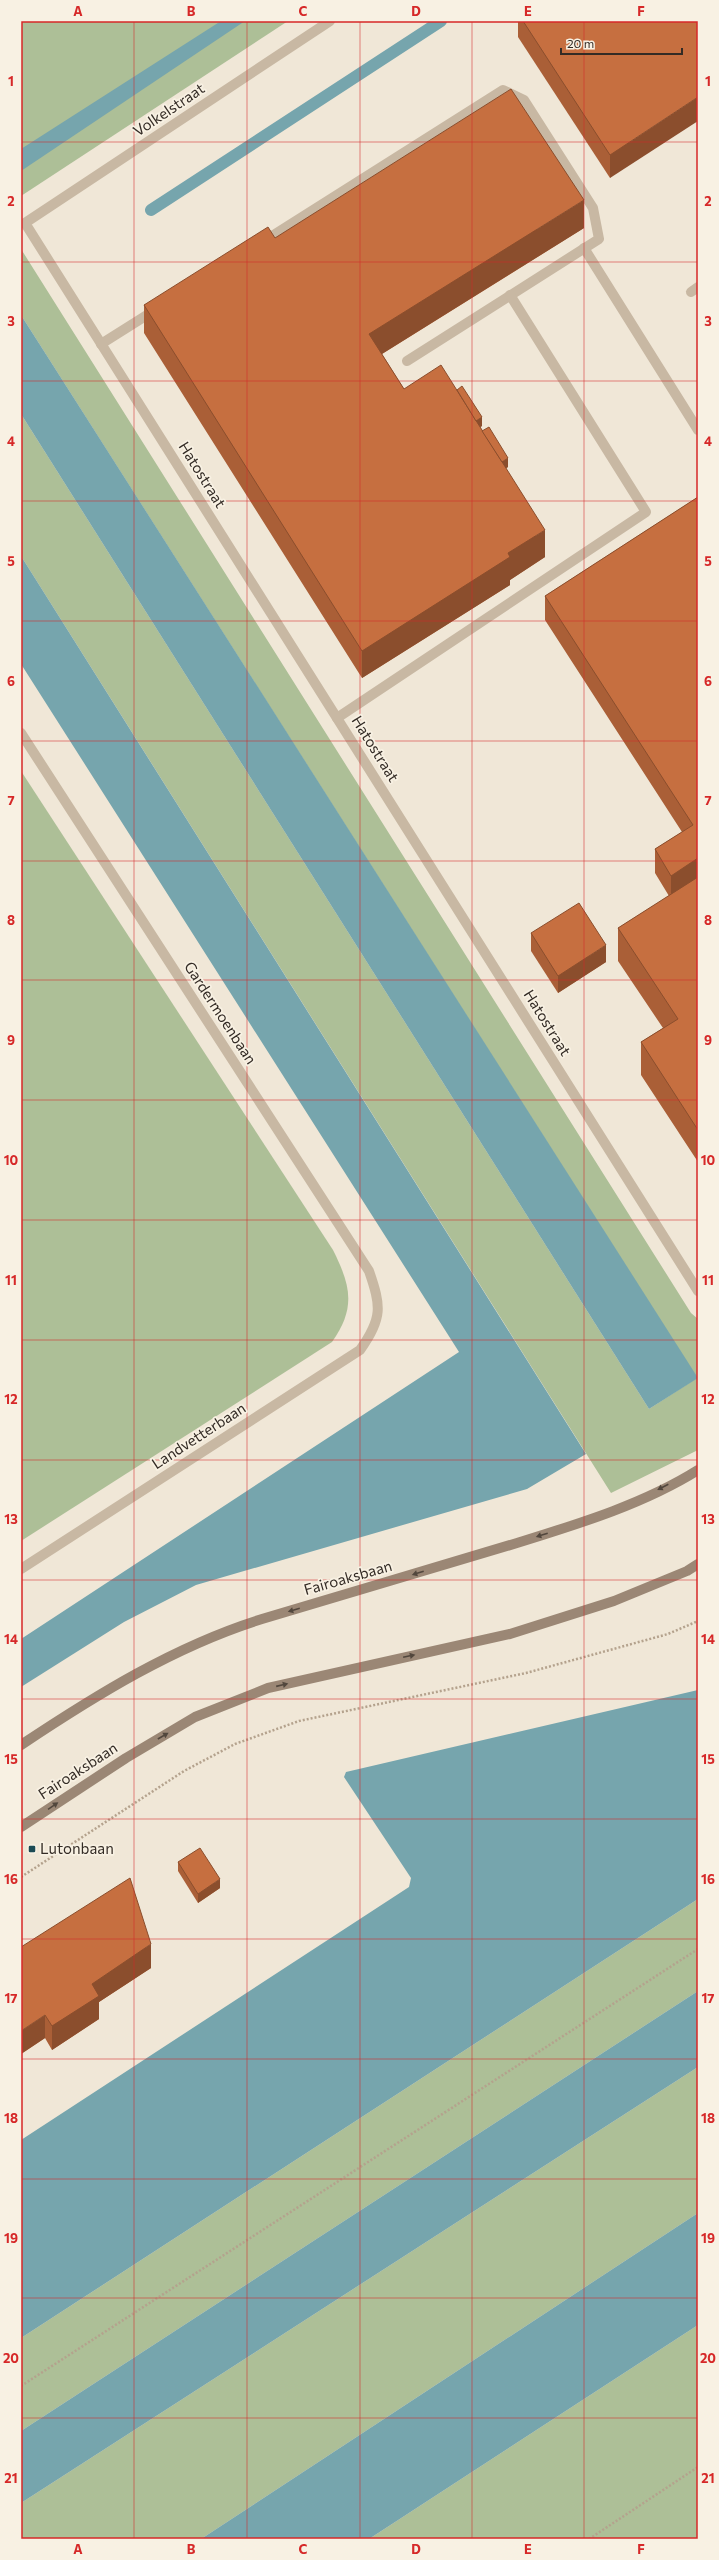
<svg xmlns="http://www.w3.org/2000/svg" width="719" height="2560" font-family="Commissioner,sans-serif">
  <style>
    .green { fill: #adbf97 }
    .water { fill: #76a5ad }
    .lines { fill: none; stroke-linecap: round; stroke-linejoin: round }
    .stream { stroke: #76a5ad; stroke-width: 12 }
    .path { stroke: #b4a28d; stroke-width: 2.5; stroke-dasharray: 2 2; stroke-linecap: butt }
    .lane { stroke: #c8b8a3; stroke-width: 10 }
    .street { stroke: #c8b8a3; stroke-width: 10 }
    .secondary { stroke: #9b8775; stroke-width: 10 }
    .wall { fill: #aa5f37 }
    .shaded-wall { fill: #8b4e2d }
    .building { fill: #c66f40; stroke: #8b4e2d }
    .oneway { fill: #52473d }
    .grid { fill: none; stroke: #d62828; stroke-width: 1; stroke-opacity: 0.55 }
    .poi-dot { fill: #1b4a54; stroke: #f8f1e3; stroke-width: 1.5 }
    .labels { text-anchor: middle; stroke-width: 3.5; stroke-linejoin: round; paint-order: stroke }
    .street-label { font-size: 15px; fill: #332b25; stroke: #f8f1e3 }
    .poi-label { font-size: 15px; fill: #332b25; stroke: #f8f1e3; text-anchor: start }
    .neatline { fill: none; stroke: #d62828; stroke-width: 1.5 }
    .grid-label { font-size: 13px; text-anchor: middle; font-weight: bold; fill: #d62828 }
  </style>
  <rect width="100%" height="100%" fill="#f0e7d7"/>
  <g class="green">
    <path d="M21,21H288L21,196Z"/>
    <path d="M21,249L691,1313L698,1319V1450L611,1493L21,556V414L649,1409L697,1378L21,315Z"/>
    <path d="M21,771L333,1250C351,1286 356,1308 332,1342L21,1541Z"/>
    <path d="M698,1899V1991L21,2431V2338Z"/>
    <path d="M698,2067V2213L201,2539H21V2503Z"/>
    <path d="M698,2325V2539H369Z"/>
  </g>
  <g class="water">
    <path d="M221,21H245L21,171V149Z"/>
    <path d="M21,315L698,1378L649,1409L21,414Z"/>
    <path d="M21,556L586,1454L527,1489L196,1585L124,1622L21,1687V1639L459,1352L21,664Z"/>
    <path d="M698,1690V1899L21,2338V2140L409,1887L411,1878L344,1777L346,1772Z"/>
    <path d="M698,1991V2067L21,2503V2431Z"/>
    <path d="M698,2213V2325L369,2539H201Z"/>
  </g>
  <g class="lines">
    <path class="stream" d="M151,210L441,21"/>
    <g class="path">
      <path d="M21,1877L184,1771L235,1744L299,1721L526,1673L668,1634L698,1621"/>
      <path d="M21,2386L698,1949"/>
      <path d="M589,2539L698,2467"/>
    </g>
    <g class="lane">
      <path d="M261,243L503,90L524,100L593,208L599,239L407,361"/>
      <path d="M584,248L698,430"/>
      <path d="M691,292L698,287"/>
      <path d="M101,344L155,310"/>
      <path d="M337,718L646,512L510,295"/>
    </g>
    <g class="street">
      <path d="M330,21L25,223L698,1291"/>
      <path d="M21,733L369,1271C381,1306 383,1318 360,1350L21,1569"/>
    </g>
    <g class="secondary">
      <path d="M21,1745C96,1695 175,1646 262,1619C347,1593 432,1569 517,1543C578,1524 644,1504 698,1470"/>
      <path d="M21,1827L126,1758L195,1717L268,1688L510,1634L614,1601L687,1571L698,1564"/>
    </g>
  </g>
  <g class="wall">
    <path d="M518,21H698L610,178L518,37Z"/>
    <path d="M584,228L382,354L404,389L457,390L482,426L480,427L508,467L506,468L545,557L510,580V585L362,678L144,333V305L275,238Z"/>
    <path d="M698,497V1162L641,1075V1042L663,1028L618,961V928L669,896L655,873V849L682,832L545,620V596Z"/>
    <path d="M531,933L606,962L558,993L531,951Z"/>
    <path d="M178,1862L220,1888L198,1903L178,1871Z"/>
    <path d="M130,1878L151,1968L99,2002V2019L52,2050L45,2038L21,2054Z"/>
  </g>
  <g class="shaded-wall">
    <path d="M698,97V121L610,178V155Z"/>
    <path d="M584,200V228L369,362V334Z"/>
    <path d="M482,417V426L467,435V426Z"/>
    <path d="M508,458V467L494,476V467Z"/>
    <path d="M545,530V557L510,580V585L362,678V651L508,553Z"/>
    <path d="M698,858V881L671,899V876Z"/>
    <path d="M606,945V962L558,993V976Z"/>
    <path d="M220,1879V1888L198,1903V1894Z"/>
    <path d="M151,1944V1968L99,2002V2019L52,2050V2026L92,1984Z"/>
    <path d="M45,2015V2038L21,2054V2031Z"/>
  </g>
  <g class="building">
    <path d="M523,21H698V97L610,155Z"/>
    <path d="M511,89L584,200L369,334L404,389L441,365L545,530L508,553L510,557L362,651L144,305L268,227L275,238Z"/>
    <path d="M462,386L482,417L476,421L457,390Z"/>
    <path d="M489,427L508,458L502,462L482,431Z"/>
    <path d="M698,497V858L671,876L655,849L693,825L545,596Z"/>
    <path d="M698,877V1130L641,1042L678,1019L618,928Z"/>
    <path d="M579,903L606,945L558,976L531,933Z"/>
    <path d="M200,1848L220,1879L198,1894L178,1862Z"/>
    <path d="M130,1878L151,1944L92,1984L99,1996L52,2026L45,2015L21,2031V1947Z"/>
  </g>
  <defs><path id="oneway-solid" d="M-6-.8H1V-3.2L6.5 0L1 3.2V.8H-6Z"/></defs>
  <g class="oneway">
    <use href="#oneway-solid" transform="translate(663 1487) rotate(153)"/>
    <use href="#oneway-solid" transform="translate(542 1535) rotate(163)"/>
    <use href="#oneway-solid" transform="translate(418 1573) rotate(163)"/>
    <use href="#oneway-solid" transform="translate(294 1610) rotate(164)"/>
    <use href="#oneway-solid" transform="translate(409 1656) rotate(-12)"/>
    <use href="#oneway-solid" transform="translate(282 1685) rotate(-13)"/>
    <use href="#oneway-solid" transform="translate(163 1736) rotate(-30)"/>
    <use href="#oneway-solid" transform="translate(53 1806) rotate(-34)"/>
  </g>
  <path class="grid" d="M134,21V2539M247,21V2539M360,21V2539M472,21V2539M584,21V2539M21,142H698M21,262H698M21,381H698M21,501H698M21,621H698M21,741H698M21,861H698M21,980H698M21,1100H698M21,1220H698M21,1340H698M21,1460H698M21,1580H698M21,1699H698M21,1819H698M21,1939H698M21,2059H698M21,2179H698M21,2298H698M21,2418H698"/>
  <rect class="poi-dot" x="28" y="1845" width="8" height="8" rx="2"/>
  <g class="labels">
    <g class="street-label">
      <text transform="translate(169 110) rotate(-34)" y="5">Volkelstraat</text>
      <text transform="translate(202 475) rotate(58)" y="5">Hatostraat</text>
      <text transform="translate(375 749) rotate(58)" y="5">Hatostraat</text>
      <text transform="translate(220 1013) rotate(57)" y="5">Gardermoenbaan</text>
      <text transform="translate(547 1023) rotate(58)" y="5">Hatostraat</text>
      <text transform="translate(199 1436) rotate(-33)" y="5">Landvetterbaan</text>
      <text transform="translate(348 1578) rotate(-16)" y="5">Fairoaksbaan</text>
      <text transform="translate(78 1771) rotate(-33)" y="5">Fairoaksbaan</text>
    </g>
    <g class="poi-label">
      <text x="40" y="1854">Lutonbaan</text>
    </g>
  </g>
  <rect width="719" height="2560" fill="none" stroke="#f8f1e3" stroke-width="44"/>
  <path d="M561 48v6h121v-6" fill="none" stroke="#332b25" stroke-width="2"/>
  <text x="567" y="48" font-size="12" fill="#332b25" stroke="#f8f1e3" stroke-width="3" paint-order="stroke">20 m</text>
  <rect x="22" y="22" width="675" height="2516" class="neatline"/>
  <g class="grid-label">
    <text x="78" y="16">A</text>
    <text x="191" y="16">B</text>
    <text x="303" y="16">C</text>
    <text x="416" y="16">D</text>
    <text x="528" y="16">E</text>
    <text x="641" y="16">F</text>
    <text x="11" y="86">1</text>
    <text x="708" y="86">1</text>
    <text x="11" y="206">2</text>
    <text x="708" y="206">2</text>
    <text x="11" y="326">3</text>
    <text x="708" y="326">3</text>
    <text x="11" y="446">4</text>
    <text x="708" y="446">4</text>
    <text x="11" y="566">5</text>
    <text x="708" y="566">5</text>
    <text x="11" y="686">6</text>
    <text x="708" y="686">6</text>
    <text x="11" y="805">7</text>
    <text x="708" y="805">7</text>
    <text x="11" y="925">8</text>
    <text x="708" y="925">8</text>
    <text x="11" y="1045">9</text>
    <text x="708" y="1045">9</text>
    <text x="11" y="1165">10</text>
    <text x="708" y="1165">10</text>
    <text x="11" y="1285">11</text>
    <text x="708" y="1285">11</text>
    <text x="11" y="1404">12</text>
    <text x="708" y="1404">12</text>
    <text x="11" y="1524">13</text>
    <text x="708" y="1524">13</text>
    <text x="11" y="1644">14</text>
    <text x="708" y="1644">14</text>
    <text x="11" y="1764">15</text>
    <text x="708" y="1764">15</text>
    <text x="11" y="1884">16</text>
    <text x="708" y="1884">16</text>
    <text x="11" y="2003">17</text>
    <text x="708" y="2003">17</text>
    <text x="11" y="2123">18</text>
    <text x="708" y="2123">18</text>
    <text x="11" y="2243">19</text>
    <text x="708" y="2243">19</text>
    <text x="11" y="2363">20</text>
    <text x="708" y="2363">20</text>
    <text x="11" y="2483">21</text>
    <text x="708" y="2483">21</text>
    <text x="78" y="2554">A</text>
    <text x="191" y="2554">B</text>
    <text x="303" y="2554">C</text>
    <text x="416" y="2554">D</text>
    <text x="528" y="2554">E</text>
    <text x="641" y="2554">F</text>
  </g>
</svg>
